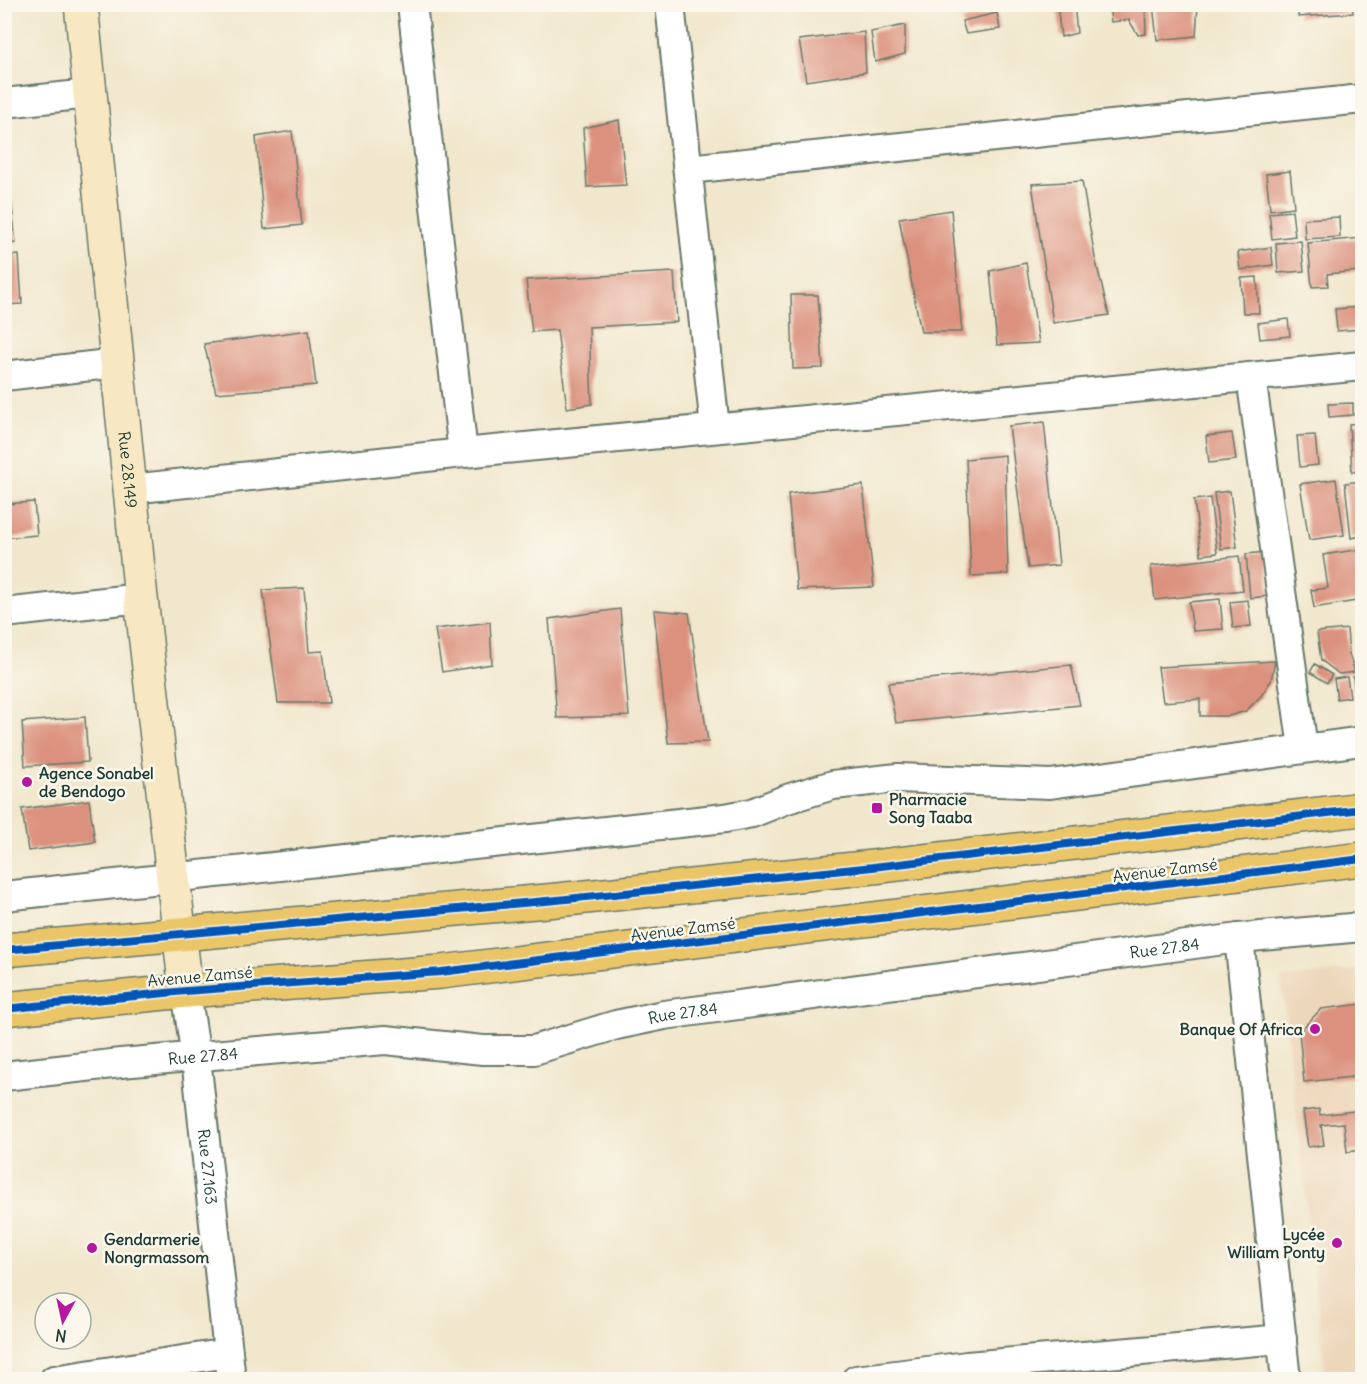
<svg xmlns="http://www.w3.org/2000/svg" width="1367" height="1384" font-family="Delius,sans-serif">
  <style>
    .built { fill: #edd7bb }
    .building { fill: #db917e }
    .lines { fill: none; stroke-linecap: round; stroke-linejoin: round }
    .street-casing { stroke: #68786a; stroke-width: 32 }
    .secondary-casing { stroke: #68786a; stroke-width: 36 }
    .highway-casing { stroke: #68786a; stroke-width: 36 }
    .street { stroke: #fff; stroke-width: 28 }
    .secondary { stroke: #f7e8c3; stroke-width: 33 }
    .highway { stroke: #ebc669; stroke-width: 33 }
    .cycleway-casing { stroke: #fbf7ec; stroke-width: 11 }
    .cycleway { stroke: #0057b8; stroke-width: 8 }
    .poi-dot { fill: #b5179e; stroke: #fbf7ec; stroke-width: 2 }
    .labels { text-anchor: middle; stroke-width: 5; stroke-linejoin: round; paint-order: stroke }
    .street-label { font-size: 16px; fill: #1f3d34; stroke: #fbf7ec }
    .poi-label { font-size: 16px; font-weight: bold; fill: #1f3d34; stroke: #fbf7ec; text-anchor: start }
  </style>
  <rect width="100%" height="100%" fill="#fbf7ec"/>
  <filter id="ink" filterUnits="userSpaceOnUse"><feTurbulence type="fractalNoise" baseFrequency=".0167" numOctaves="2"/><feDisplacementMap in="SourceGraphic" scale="12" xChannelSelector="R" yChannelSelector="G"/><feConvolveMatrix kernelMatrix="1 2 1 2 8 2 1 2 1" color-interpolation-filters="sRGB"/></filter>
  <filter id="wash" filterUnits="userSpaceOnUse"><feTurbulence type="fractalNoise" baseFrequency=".008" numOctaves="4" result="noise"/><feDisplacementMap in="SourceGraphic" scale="24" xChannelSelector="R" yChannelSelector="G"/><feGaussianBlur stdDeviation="1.35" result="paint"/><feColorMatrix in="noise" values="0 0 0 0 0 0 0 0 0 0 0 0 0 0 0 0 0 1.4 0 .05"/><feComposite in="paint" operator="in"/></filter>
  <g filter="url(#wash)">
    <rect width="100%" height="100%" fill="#f1e7cd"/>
    <path class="built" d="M1362,969V1379H1326L1281,979Z"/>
    <g id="blocks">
      <g class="building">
        <path d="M938,4H984V6L940,13Z"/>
        <path d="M1057,4H1074L1077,33L1061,37Z"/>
        <path d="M1109,4H1145L1146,34L1138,35L1129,20L1111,22Z"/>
        <path d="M1153,4H1198L1196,36L1157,40Z"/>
        <path d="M1299,4H1352L1353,13L1298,17Z"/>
        <path d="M1358,4H1362V35H1361Z"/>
        <path d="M997,13L1000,29L966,34L962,21Z"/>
        <path d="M905,25V54L875,62L871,32Z"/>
        <path d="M864,32L866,72L806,81L799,40Z"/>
        <path d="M619,120L626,185L587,187L583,128Z"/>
        <path d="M292,131L302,225L264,229L256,137Z"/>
        <path d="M1290,171L1294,207L1270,210L1266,174Z"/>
        <path d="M1082,181L1095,258L1109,315L1053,323L1032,184Z"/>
        <path d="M5,199H11L16,243L5,244Z"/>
        <path d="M951,210L962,332H921L899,218Z"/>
        <path d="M1292,211L1295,236L1272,239L1269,213Z"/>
        <path d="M1339,217L1340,237L1305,239L1304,219Z"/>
        <path d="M1362,238V283H1360L1359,271L1327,274L1328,286L1312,287L1308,243Z"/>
        <path d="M1301,241L1304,271L1278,273L1276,243Z"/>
        <path d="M1271,247L1273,265L1240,270L1238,252Z"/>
        <path d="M19,255L22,304L4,305V256Z"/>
        <path d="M1026,263L1039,343L997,345L990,271Z"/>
        <path d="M674,272L677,322L589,327L592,404L567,408L557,330L532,332L526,280Z"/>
        <path d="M1257,277L1259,313H1243L1241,278Z"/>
        <path d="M791,295H818L823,368L793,369Z"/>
        <path d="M1360,307L1362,329L1337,331L1335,309Z"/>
        <path d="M1288,319L1290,336L1260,339L1258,323Z"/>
        <path d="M309,330L316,385L216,393L204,344Z"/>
        <path d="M1353,403V415L1329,417L1328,404Z"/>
        <path d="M1044,422L1059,565L1028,568L1009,426Z"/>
        <path d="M1362,423V471L1352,472L1349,424Z"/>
        <path d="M1232,433L1236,460L1209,463L1206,436Z"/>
        <path d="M1315,435L1318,465L1300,467L1297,436Z"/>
        <path d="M1005,455L1008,574L971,576L966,459Z"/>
        <path d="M1336,479L1344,535L1309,540L1300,484Z"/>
        <path d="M1362,481V536L1351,538L1345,483Z"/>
        <path d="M863,485L874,587L797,590L788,494Z"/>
        <path d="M1230,491L1237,547L1221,549L1214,493Z"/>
        <path d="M1210,498L1217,553L1201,555L1194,500Z"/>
        <path d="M34,502L37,535L4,538V504Z"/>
        <path d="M1362,549V600L1314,608L1311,590L1328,588L1323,555Z"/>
        <path d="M1266,552L1270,596L1250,598L1246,554Z"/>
        <path d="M1239,556L1243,590L1155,600L1151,566Z"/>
        <path d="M304,588L309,652L323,651L329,703H278L263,590Z"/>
        <path d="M1220,599L1223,629L1193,631L1189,602Z"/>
        <path d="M1248,600L1251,626L1233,628L1230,602Z"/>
        <path d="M620,609L629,716L557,718L549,619Z"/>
        <path d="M654,610L689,613L708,742L668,743Z"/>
        <path d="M490,622L492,664L442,672L435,629Z"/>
        <path d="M1347,629L1349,654L1355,672L1339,674L1321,660L1317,632Z"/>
        <path d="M1362,640V673L1360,674L1356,641Z"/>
        <path d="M1275,661L1271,681L1261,696L1246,711L1229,716H1200V699L1163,702L1158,667Z"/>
        <path d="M1315,664L1332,675L1327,683L1310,672Z"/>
        <path d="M1071,665L1080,705L896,723L888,683Z"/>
        <path d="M1362,676V693L1355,694L1353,677Z"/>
        <path d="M1347,677L1350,697L1337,699L1334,679Z"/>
        <path d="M85,717L88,762L25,766L22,722Z"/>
        <path d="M89,800L95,842L28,851L22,809Z"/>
        <path d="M1362,1004V1076L1304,1082L1299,1032L1321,1009Z"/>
        <path d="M1319,1109L1320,1115L1362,1110V1150L1347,1152L1344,1123L1321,1125L1324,1145L1308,1147L1303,1111Z"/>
      </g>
    </g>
  </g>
  <g filter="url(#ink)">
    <use href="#blocks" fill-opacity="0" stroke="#68786a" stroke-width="1.5"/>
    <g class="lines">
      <g class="street-casing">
        <g id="street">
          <path d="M412,4L463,453"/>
          <path d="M670,4L715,428"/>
          <path d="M4,103L89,94"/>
          <path d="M688,169L1362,99"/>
          <path d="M4,376L117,363"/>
          <path d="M1251,377L1303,748"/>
          <path d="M131,489L463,453L1362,366"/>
          <path d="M4,613L141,598"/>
          <path d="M4,896L725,818L752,813L787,799L833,785L898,778L1050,784L1362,741"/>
          <path d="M1239,938L1286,1380"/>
          <path id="s1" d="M186,991L196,1058L231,1380"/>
          <path id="s2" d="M4,1076L121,1063L385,1040L483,1050H534L616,1025L664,1015L1239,938L1362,927"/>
          <path d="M54,1380L228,1353"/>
          <path d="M856,1380L967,1366L1282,1339"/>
        </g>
      </g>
      <g class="secondary-casing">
        <g id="secondary">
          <path id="s3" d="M81,4L141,598L186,991"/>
        </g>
      </g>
      <g class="highway-casing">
        <g id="highway">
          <path d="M4,950L557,900L873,867L1362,809"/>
          <path d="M4,1009L186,991L441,972L1362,859"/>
        </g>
      </g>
      <use href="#street" class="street"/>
      <use href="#secondary" class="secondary"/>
      <use href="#highway" class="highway"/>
      <g class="cycleway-casing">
        <g id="cycleway">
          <path d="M4,950L557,900L873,867L1362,809"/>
          <path d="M4,1009L186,991L441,972L1362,859"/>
        </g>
      </g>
      <use href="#cycleway" class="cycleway"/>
    </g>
  </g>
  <g class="poi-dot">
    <circle cx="27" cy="782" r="6"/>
    <rect x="871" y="802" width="12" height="12" rx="3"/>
    <circle cx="1315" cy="1029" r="6"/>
    <circle cx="1337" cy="1243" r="6"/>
    <circle cx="92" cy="1248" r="6"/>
  </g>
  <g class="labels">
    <g class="street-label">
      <text dy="6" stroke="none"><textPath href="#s3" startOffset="468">Rue 28.149</textPath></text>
      <text transform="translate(1165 870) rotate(-7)" y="6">Avenue Zamsé</text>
      <text transform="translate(683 929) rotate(-7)" y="6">Avenue Zamsé</text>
      <text dy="6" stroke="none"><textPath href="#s2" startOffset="1172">Rue 27.84</textPath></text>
      <text transform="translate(200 976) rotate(-5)" y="6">Avenue Zamsé</text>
      <text dy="6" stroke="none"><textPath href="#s2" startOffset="686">Rue 27.84</textPath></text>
      <text dy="6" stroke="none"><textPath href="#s2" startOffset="200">Rue 27.84</textPath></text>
      <text dy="6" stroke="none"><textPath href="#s1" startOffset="177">Rue 27.163</textPath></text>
    </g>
    <g class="poi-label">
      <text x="39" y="779">Agence Sonabel<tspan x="39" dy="18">de Bendogo</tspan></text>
      <text x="889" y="805">Pharmacie<tspan x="889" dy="18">Song Taaba</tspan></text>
      <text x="1303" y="1035" text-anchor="end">Banque Of Africa</text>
      <text x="1325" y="1240" text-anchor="end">Lycée<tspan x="1325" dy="18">William Ponty</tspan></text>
      <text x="104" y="1245">Gendarmerie<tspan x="104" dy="18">Nongrmassom</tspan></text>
    </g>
  </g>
  <rect width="1367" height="1384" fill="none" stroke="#fbf7ec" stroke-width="24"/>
  <g transform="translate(63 1321) rotate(188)"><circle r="28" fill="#fbf7ec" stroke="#a3ada2" stroke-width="1.5"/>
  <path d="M0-4.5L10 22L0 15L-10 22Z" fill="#b5179e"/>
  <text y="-9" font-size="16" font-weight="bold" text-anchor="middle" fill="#1f3d34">N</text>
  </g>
</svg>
